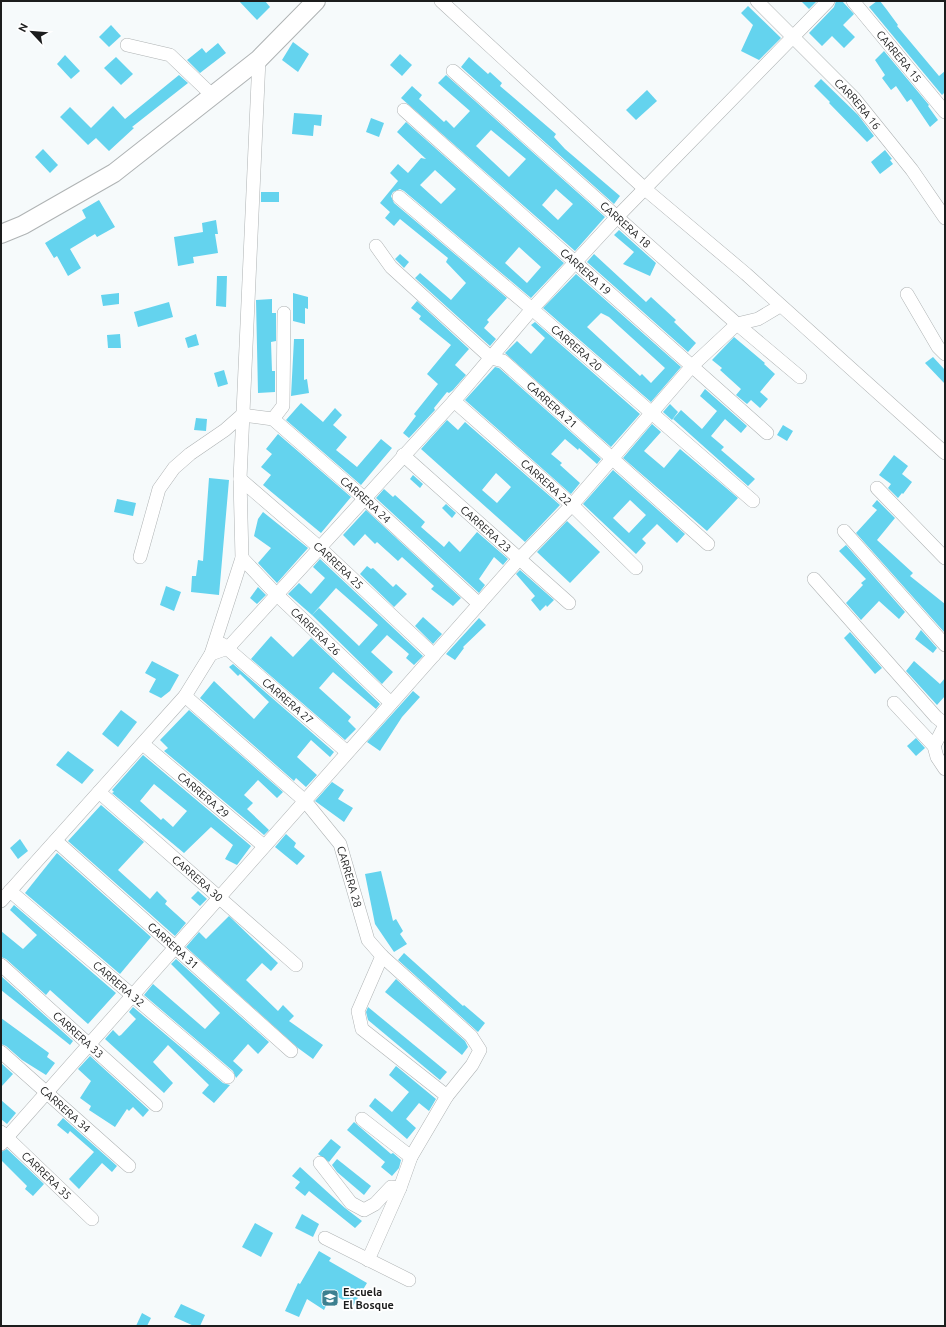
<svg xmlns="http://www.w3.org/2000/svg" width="946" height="1327" font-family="Ubuntu,sans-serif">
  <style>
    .building { fill: #64d3ee; fill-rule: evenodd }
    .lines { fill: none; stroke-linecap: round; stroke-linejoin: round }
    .street-casing { stroke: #afb3b4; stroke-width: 14 }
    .secondary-casing { stroke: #afb3b4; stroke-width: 20 }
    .street { stroke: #fff; stroke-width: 13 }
    .secondary { stroke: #fff; stroke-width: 18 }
    .labels { text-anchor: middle; stroke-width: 3.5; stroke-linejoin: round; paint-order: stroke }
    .street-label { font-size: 11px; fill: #1c1d1d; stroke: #fff }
    .poi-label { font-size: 11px; font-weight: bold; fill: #1c1d1d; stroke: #fff; text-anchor: start }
  </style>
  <rect width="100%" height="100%" fill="#f6fafb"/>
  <g class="building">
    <path d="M239,1H265L270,7L257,20Z"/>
    <path d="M801,1H817L809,9Z"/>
    <path d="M836,1H842L854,14L843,25L855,37L844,48L832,36L822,46L809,33L834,7Z"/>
    <path d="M877,1H880L887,10L898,25L897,26L939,76L945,71V92L942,95L869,7Z"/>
    <path d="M748,6L781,38L759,60L741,51L753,25L741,13Z"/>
    <path d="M111,25L121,36L109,47L99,37Z"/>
    <path d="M293,42L309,54L298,72L282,60Z"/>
    <path d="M218,43L226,53L200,73L187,60L202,48L206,53Z"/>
    <path d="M884,51L929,105L928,106L938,120L930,127L911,99L907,102L896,86L891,90L882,78L885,75L875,60Z"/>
    <path d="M400,54L412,65L402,76L390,65Z"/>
    <path d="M65,55L80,71L71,79L57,64Z"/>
    <path d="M116,57L133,74L121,85L104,68Z"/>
    <path d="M469,57L488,74L490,72L502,83L500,86L556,134L554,137L565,149L620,196L614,204L461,67Z"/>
    <path d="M179,75L188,83L132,127L134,128L109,151L96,138L88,145L60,117L70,107L91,128L113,106L125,119Z"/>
    <path d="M446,75L605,217L575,251L401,98L412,86L422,95L419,99L444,122L446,120L454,128L470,111L438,83ZM491,130L526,159L509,177L476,146ZM556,189L573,204L558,220L542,205Z"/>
    <path d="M821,79L858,115L874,136L867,142L829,103L830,102L814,86Z"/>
    <path d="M647,90L657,101L636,120L626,110Z"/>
    <path d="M294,113L322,115L321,126L314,125L313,136L292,134Z"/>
    <path d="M371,118L384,123L379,137L366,132Z"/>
    <path d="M406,122L564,263L531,298L404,191L400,189L393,192L391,196L394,203L507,298L487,320L489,322L484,328L496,339L490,346L415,278L420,273L451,300L466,283L446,262L448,258L400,219L394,226L385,218L390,212L380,203L398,181L390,173L398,164L408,173L421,158L426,159L397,132ZM435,170L456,189L441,204L420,185ZM519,247L541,267L527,283L505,263Z"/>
    <path d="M43,149L58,165L50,173L35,157Z"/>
    <path d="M885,150L892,159L890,160L893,164L880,174L871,162Z"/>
    <rect x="261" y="192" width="18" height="10"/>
    <path d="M99,200L115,227L97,237L95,234L70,249L81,268L68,276L57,256L54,258L45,243L86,218L82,210Z"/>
    <path d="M216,220L218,234H215L218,253L193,257L194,263L178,266L174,237L203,232L202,223Z"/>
    <path d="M619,230L656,263L650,276L623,264L634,252L614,235Z"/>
    <path d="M400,254L409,262L404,268L395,259Z"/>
    <path d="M594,254L646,302L651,297L676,320L674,322L696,343L688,352L587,262Z"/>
    <path d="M576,274L681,367L651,402L543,308ZM601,313L609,317L665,368L651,383L642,374L640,376L587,327Z"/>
    <path d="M217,276H227L226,307L216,306Z"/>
    <path d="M119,293V304L103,306L101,295Z"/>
    <path d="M293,293L308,297V309L305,308V324L293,321Z"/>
    <path d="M272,299V313H276V341L271,342L272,371H275V392L258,393L256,300Z"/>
    <path d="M417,301L469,349L455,365L466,375L453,390L449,393L447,392L434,408L435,410L409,438L403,433L416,416L414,414L438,384L427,374L451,345L419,319L421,316L411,308Z"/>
    <path d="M169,302L173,317L138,327L134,312Z"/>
    <path d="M535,322L640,414L611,447L505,353L517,341L531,354L545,338L531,325Z"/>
    <path d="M120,334L121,348H108L107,335Z"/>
    <path d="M196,334L199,345L188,348L185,338Z"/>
    <path d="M734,337L765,363L764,364L775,374L760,392L768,399L760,408L751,400L747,404L736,395L741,389L720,370L722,368L712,360Z"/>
    <path d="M294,339H304V380L307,379L309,393L291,396Z"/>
    <path d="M933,357L945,370V384L925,363Z"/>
    <path d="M495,367L499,368L601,459L597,464L579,448L578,450L565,439L551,454L562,463L560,465L580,483L571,494L465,400Z"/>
    <path d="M224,370L228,384L218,387L214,373Z"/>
    <path d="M705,389L747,426L741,433L725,419L711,436L724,447L721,450L755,479L748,486L673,419L681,410L702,429L717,411L700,396Z"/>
    <path d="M301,403L323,422L335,408L342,415L333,425L347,437L336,450L357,467L381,439L392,448L361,485L286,420Z"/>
    <path d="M670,404L678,412L672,420L663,412Z"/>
    <path d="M196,418L207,419L206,431L194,430Z"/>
    <path d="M447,420L458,430L465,422L560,505L525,542L421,449ZM496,473L511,487L497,503L482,490Z"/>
    <path d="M652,424L661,432L644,451L664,468L680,449L738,498L707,531L623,458Z"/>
    <path d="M783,425L793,431L787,441L777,435Z"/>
    <path d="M278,434L351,497L321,533L263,485L271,475L261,467L272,454L266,449Z"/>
    <path d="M894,455L908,466L902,474L912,482L903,494L902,493L898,498L888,488L891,484L879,475Z"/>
    <path d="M613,470L685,534L677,543L657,524L642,539L646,543L636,554L583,504ZM630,500L646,515L629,533L613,518Z"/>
    <path d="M413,475L423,484L420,488L410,479Z"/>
    <path d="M209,478L229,480L219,595L191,592L192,576H196L198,560L203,561Z"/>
    <path d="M384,489L393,497L395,495L425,522L421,527L444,547L449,541L460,552L477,532L508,559L503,565L494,557L479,579L485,585L479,593L376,498Z"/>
    <path d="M117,499L136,503L133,516L114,512Z"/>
    <path d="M877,500L895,518L877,540L913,573L910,576L945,604V633L856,533L877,510L872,506Z"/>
    <path d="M446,504L456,513L452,518L442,508Z"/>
    <path d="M366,510L461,598L453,606L431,589L434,586L402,557L398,561L377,542L375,544L365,534L354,546L343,535Z"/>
    <path d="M263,512L308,548L277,583L258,563L271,548L254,536L258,519Z"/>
    <path d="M567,521L600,552L570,583L537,552Z"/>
    <path d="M846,545L905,612L899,619L879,601L861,620L846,603L863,585L861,583L866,579L839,551Z"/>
    <path d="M320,559L423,656L414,665L406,658L409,654L387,635L371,652L393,672L382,684L312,615L319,608L359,646L378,625L336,588L312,615L288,594L299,583L311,594L325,578L313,567Z"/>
    <path d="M367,566L371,569L373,568L393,587L396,584L407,594L394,607L360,574Z"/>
    <path d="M520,570L554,600L547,607L546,605L540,611L531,600L535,596L516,574Z"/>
    <path d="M166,586L181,592L174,611L160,605Z"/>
    <path d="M258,587L266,595L257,604L250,598Z"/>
    <path d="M423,617L442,634L433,644L415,626Z"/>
    <path d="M479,618L486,625L463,647L464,648L455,660L446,654Z"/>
    <path d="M921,630L937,648L933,653L915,639Z"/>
    <path d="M850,632L882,668L875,674L844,638Z"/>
    <path d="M271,636L293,657L311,638L380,704L376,709L333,672L319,688L351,717L348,721L356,729L345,740L251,659Z"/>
    <path d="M152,661L179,675L170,691L161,698L149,692L156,679L145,673Z"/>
    <path d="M914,661L940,684L945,678V696L937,705L906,671Z"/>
    <path d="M233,664L334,752L330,757L311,740L297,757L317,775L306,787L296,778L294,781L200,698L214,681L254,719L269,702L240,674L238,676L229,667Z"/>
    <path d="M413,691L420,697L402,717L380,751L367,742Z"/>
    <path d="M121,710L137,722L118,747L102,734Z"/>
    <path d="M189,710L283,792L277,798L258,780L244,795L253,803L247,809L269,830L264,835L164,751L168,748L160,740Z"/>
    <path d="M916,738L925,748L916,756L907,746Z"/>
    <path d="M68,751L94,770L82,784L56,765Z"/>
    <path d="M143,755L251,846L237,865L225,859L233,845L211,827L184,853L112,793L114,792L112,790ZM154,784L187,811L173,827L163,818L161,820L140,801Z"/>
    <path d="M332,782L344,790L338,799L353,808L344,822L315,801Z"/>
    <path d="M101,805L144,842L118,870L150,899L157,891L167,901L165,904L186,923L175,936L68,841Z"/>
    <path d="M286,834L296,843L294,847L305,856L297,865L275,847Z"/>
    <path d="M20,839L28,851L18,859L10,848Z"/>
    <path d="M57,853L151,937L120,974L25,893Z"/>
    <path d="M381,871L393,921L396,919L403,931L400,934L407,944L394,952L375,924L365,874Z"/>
    <path d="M198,891L207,899L200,906L191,898Z"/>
    <path d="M14,905L116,993L88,1024L50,990L46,995L6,959L1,957V931L23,949L37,935L10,910Z"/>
    <path d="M229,916L278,963L271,971L262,963L246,980L278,1011L283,1005L294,1016L289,1021L323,1045L313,1059L298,1048L186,947L199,932L206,939Z"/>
    <path d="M404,953L463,1006L464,1005L485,1023L478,1032L398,960Z"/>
    <path d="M176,959L269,1042L258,1054L248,1044L233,1061L243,1070L236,1078L233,1071L144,995L153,984L205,1029L220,1013L171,964Z"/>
    <path d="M1,976L73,1041L70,1045L1,990Z"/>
    <path d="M396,979L465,1041L468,1047L462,1055L385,992Z"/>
    <path d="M133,1007L223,1083L230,1085L214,1103L202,1093L209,1085L168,1045L153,1062L173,1083L164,1093L105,1039L113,1030L119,1036L121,1035L136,1019L129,1012Z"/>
    <path d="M368,1007L447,1072L440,1080L368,1020L366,1012Z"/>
    <path d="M1,1018L49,1053L47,1057L55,1063L46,1075L22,1060L6,1046L1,1044Z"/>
    <path d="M90,1056L149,1110L143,1117L133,1107L129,1111L127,1109L115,1127L89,1110L91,1106L80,1098L91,1081L78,1069Z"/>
    <path d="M1,1063L13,1074L1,1087Z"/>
    <path d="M396,1066L436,1099L429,1111L419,1103L406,1119L416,1128L407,1139L369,1106L375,1098L392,1112L409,1092L389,1075Z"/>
    <path d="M1,1100L16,1113L7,1124L1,1119Z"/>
    <path d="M63,1118L117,1166L112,1172L102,1163L79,1189L69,1179L94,1152L70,1131L68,1134L57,1125Z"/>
    <path d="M354,1122L391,1154L393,1153L401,1160L399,1168L392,1176L381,1167L385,1162L347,1130Z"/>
    <path d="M331,1139L341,1147L329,1162L318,1154Z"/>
    <path d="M7,1149L44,1184L33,1196L25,1189L27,1186L1,1160V1152Z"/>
    <path d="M337,1159L371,1186L364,1195L337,1172L332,1165Z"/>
    <path d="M300,1167L345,1208L362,1221L355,1228L309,1191L305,1196L295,1188L300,1182L292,1176Z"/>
    <path d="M302,1214L319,1224L313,1237L295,1228Z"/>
    <path d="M255,1223L273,1233L261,1257L242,1247Z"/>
    <path d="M319,1251L331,1258L329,1261L367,1283L353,1306L338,1297L334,1305L328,1302L324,1310L307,1299L299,1317L285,1311L298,1283L300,1284Z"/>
    <path d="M181,1304L205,1315L200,1326H194L174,1317Z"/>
    <path d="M142,1313L151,1318L147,1326H136Z"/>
  </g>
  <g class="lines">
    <g class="street-casing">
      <g id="street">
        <path d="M441,1L645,189L746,274L945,453"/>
        <path id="s1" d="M757,1L854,98L912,170L945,218"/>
        <path id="s2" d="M853,1L945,112"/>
        <path d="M127,45L170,55L213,96"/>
        <path id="s3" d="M453,71L737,324L800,377"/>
        <path id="s4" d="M404,110L767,433"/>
        <path id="s5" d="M399,197L532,309L753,501"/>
        <path id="s6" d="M376,246L391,267L491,358L503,361L708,544"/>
        <path d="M907,294L938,347L945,354"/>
        <path id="s7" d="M454,401L572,505L636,568"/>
        <path d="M273,419L283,406L284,313"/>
        <path id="s8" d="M403,455L569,603"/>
        <path id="s9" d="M240,479L320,548L434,655"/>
        <path d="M877,488L945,558"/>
        <path d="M844,531L945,645"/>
        <path id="s10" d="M140,557L159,489L174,468L190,454L225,430L242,415L273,419L364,498L479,604"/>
        <path id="s11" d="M242,558L276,594L391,703"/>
        <path d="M814,579L936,717L945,724"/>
        <path id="s12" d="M222,644L347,752"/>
        <path d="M211,654L228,648L454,401L532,309L618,216L828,1"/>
        <path id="s13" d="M185,696L305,801L340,844L368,940L382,956L471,1036L480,1050L472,1065L447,1096L411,1157L400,1188L368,1260"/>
        <path d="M894,703L934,746L937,757L945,769"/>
        <path id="s14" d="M143,744L264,846"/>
        <path d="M934,746L945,725"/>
        <path id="s15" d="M99,792L296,965"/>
        <path id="s16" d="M56,841L291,1051"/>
        <path id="s17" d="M10,891L228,1077"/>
        <path d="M1,901L185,696L211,654L242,558L240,479L259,59"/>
        <path d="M382,956L358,1011L362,1029L447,1096"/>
        <path id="s18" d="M1,965L156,1105"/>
        <path id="s19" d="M1,1052L129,1166"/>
        <path d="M362,1119L411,1157"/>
        <path id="s20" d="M1,1132L92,1219"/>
        <path d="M1,1144L519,559L572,505L692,366L737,324L758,319L780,306"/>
        <path d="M320,1163L351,1203L364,1210L375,1204L391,1187L400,1188"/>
        <path d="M325,1238L409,1280"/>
      </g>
    </g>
    <g class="secondary-casing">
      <path id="secondary" d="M1,234L23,225L114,173L259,59L316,1"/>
    </g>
    <use href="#street" class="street"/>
    <use href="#secondary" class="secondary"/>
  </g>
  <defs>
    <g id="school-square" transform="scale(0.9)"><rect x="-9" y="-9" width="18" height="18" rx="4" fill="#3d8090" stroke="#fff"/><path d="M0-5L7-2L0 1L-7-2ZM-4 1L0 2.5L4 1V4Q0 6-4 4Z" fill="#fff"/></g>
  </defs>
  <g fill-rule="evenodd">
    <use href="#school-square" x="330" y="1298"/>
  </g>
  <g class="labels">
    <g class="street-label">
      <text dy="4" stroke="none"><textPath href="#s2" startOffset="72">CARRERA 15</textPath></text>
      <text dy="4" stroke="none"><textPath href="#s1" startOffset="144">CARRERA 16</textPath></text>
      <text dy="4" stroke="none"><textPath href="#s3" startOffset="231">CARRERA 18</textPath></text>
      <text dy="4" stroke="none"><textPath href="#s4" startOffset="243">CARRERA 19</textPath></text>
      <text dy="4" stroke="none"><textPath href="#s5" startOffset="233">CARRERA 20</textPath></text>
      <text dy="4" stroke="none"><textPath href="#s6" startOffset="239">CARRERA 21</textPath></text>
      <text dy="4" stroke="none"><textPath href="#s7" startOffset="123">CARRERA 22</textPath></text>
      <text dy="4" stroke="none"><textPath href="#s10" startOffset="337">CARRERA 24</textPath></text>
      <text dy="4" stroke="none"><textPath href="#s8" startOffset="111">CARRERA 23</textPath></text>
      <text dy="4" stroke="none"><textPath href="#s9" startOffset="131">CARRERA 25</textPath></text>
      <text dy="4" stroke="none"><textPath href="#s11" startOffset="104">CARRERA 26</textPath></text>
      <text dy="4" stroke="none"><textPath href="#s12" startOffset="87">CARRERA 27</textPath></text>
      <text dy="4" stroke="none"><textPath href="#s14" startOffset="79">CARRERA 29</textPath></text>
      <text dy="4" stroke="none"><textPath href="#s13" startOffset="249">CARRERA 28</textPath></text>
      <text dy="4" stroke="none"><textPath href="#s15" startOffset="131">CARRERA 30</textPath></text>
      <text dy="4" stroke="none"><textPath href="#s16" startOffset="157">CARRERA 31</textPath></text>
      <text dy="4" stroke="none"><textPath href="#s17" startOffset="143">CARRERA 32</textPath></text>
      <text dy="4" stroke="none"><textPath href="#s18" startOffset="104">CARRERA 33</textPath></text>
      <text dy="4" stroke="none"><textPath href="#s19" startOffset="86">CARRERA 34</textPath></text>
      <text dy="4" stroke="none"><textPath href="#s20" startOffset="63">CARRERA 35</textPath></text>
    </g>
    <g class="poi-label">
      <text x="343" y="1296">Escuela<tspan x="343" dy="13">El Bosque</tspan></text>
    </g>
  </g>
  <rect width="946" height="1327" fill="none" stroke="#1c1d1d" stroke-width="4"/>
  <g transform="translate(32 32) rotate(296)" stroke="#ffffff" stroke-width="3" paint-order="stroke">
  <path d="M0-3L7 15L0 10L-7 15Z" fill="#1c1d1d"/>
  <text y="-6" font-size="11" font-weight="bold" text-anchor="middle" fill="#1c1d1d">N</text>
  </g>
</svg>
